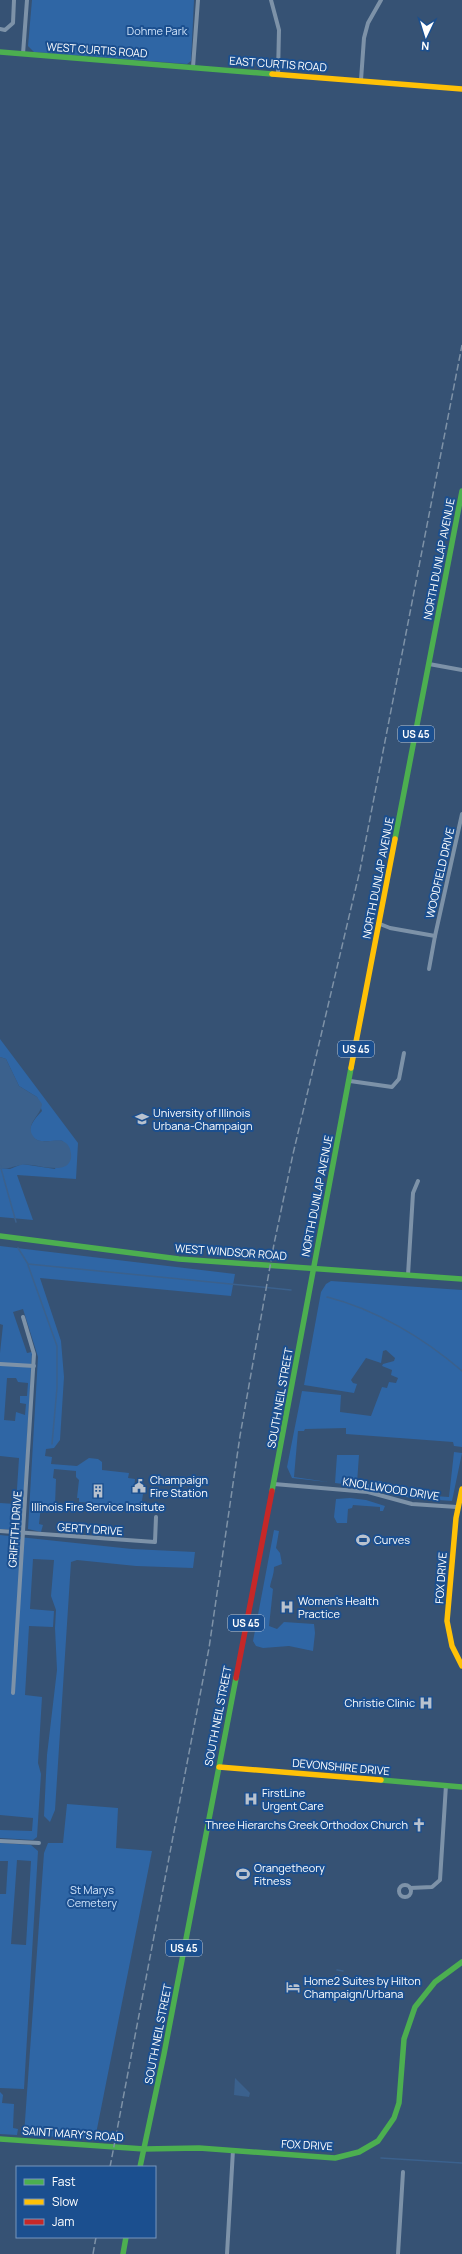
<svg xmlns="http://www.w3.org/2000/svg" width="462" height="2254" font-family="Manrope,sans-serif">
  <style>
    .green { fill: #2f66a5; fill-rule: evenodd }
    .water { fill: #3b618d }
    .lines { fill: none; stroke-linecap: round; stroke-linejoin: round }
    .stream { stroke: #3b618d; stroke-width: 1.5 }
    .street { stroke: #7d92a8; stroke-width: 4 }
    .fast { stroke: #4caf50; stroke-width: 5.5 }
    .slow { stroke: #ffc107; stroke-width: 5.5 }
    .jam { stroke: #c62828; stroke-width: 5.5 }
    .rail { stroke: #7e92a7; stroke-width: 1.5; stroke-dasharray: 7 3; stroke-linecap: butt }
    .labels { text-anchor: middle; stroke-width: 4; stroke-linejoin: round; paint-order: stroke }
    .shield { fill: #1b4f8f; stroke: #bbcadd; stroke-width: 1 }
    .shield-label { font-size: 10px; font-weight: bold; fill: #fff }
    .park-label { font-size: 11px; fill: #cfe3fa; stroke: #1b4f8f }
    .street-label { font-size: 11px; fill: #fff; stroke: #1b4f8f }
    .poi-label { font-size: 11px; fill: #fff; stroke: #1b4f8f; text-anchor: start }
  </style>
  <rect width="100%" height="100%" fill="#365274"/>
  <g class="green">
    <path d="M32,0H194L191,61L187,64L34,52L28,46Z"/>
    <path d="M0,1039L78,1143L76,1179L17,1175L33,1220L0,1217V1168L10,1169L22,1164L55,1169L63,1141C56,1140 43,1143 37,1140C22,1133 35,1118 42,1111L37,1097L19,1086L6,1059L0,1057Z"/>
    <path d="M0,1246L235,1274L231,1296L40,1278L61,1341L64,1377L60,1440L54,1448L46,1449L45,1456L52,1457L51,1464L77,1466L89,1458L98,1459L102,1462V1470L129,1473L128,1478L135,1479L134,1493L143,1494L142,1501L138,1507L79,1502V1498H77L79,1480L76,1477V1471L54,1469L53,1478L56,1479L55,1505L41,1506L39,1524L43,1525L41,1532L28,1529L38,1357L23,1309L13,1312L27,1353L32,1352L22,1527L17,1530L0,1529V1503L16,1504L19,1458L0,1456V1353L3,1325L0,1324ZM7,1378H16L18,1382L28,1383L27,1396H20V1403L26,1404L25,1415L16,1412L15,1421L4,1420Z"/>
    <path d="M331,1281L462,1290V1447L454,1446L453,1442L346,1434V1428L305,1429L304,1431H298L294,1477L328,1482L292,1478L287,1467L302,1391L341,1395L340,1412L371,1416L382,1387L387,1388L389,1382L396,1383L398,1378L391,1375L392,1370L382,1366L383,1364L394,1361L395,1358L386,1350L383,1351L381,1363L366,1358L351,1380L353,1383L357,1384L354,1393L304,1385L321,1292L326,1284Z"/>
    <path d="M454,1452L462,1453L452,1501L410,1498L388,1491L390,1489L404,1490V1494L449,1497Z"/>
    <path d="M337,1455H359L357,1483L376,1485V1481H382V1489L335,1483Z"/>
    <path d="M350,1498L366,1500L385,1506L383,1511H380V1507L353,1505L352,1508L348,1509L347,1523H337L334,1517L336,1499Z"/>
    <path d="M274,1530L279,1531L276,1548L280,1553L282,1564L274,1567C274,1575 271,1580 270,1587L273,1589L269,1626L277,1629L284,1622L314,1624L315,1633L313,1651L289,1646L263,1648L256,1646L253,1641Z"/>
    <path d="M0,1535L132,1549L195,1552L193,1568L136,1566L77,1560L71,1562L55,1810L50,1822L44,1816L47,1755L57,1670L55,1628L56,1610L51,1596L54,1560L33,1559L30,1609L54,1611L53,1627L29,1626L25,1695L42,1697L38,1763L41,1774L37,1837L33,1840L0,1838V1830L32,1831L33,1818L0,1815Z"/>
    <path d="M67,1804L118,1808L116,1848L152,1851L95,2139L24,2135L44,1853L48,1843H63Z"/>
    <path d="M0,1843L31,1845L38,1851L24,2089L0,2088V1894H6L8,1861H0ZM17,1860L31,1861L26,1945L11,1944Z"/>
    <path d="M0,2092L3,2095L2,2103L14,2104L13,2128L18,2129L17,2135L0,2134Z"/>
  </g>
  <g class="water">
    <path d="M0,1057L6,1059L19,1086L37,1097L42,1104C41,1116 25,1123 33,1136C41,1149 64,1131 70,1149C71,1153 72,1158 70,1161C64,1176 32,1162 21,1165C13,1166 8,1170 0,1168Z"/>
    <path d="M235,2078L250,2093L249,2097L234,2095Z"/>
  </g>
  <g class="lines">
    <g class="stream">
      <path d="M0,1165L16,1222"/>
      <path d="M18,1248L28,1264L291,1290"/>
      <path d="M28,1265L57,1346V1388L52,1444"/>
      <path d="M327,1297C375,1309 424,1338 462,1371"/>
      <path d="M337,1970L343,1971"/>
      <path d="M381,2158L462,2163"/>
    </g>
    <g class="street">
      <path d="M271,0L279,30L278,74"/>
      <path d="M0,29L5,30L13,23L14,0"/>
      <path d="M23,54L27,0"/>
      <path d="M193,67L198,0"/>
      <path d="M361,80L364,38L368,23L381,0"/>
      <path d="M429,664L462,670"/>
      <path d="M380,924L390,928L435,936L429,969"/>
      <path d="M435,936L462,814"/>
      <path d="M350,1081L392,1087L399,1079L404,1053"/>
      <path d="M408,1275L413,1193L418,1181"/>
      <path d="M0,1364L34,1366"/>
      <path d="M274,1484L368,1492L412,1504L457,1507"/>
      <path d="M0,1531L155,1542L156,1517"/>
      <path d="M13,1693L34,1354L23,1317"/>
      <path d="M0,1841L39,1843"/>
      <circle cx="405" cy="1891" r="6"/>
      <path d="M410,1888L432,1887L440,1880L446,1785"/>
      <path d="M227,2254L233,2150"/>
      <path d="M398,2254L403,2172"/>
    </g>
    <g class="fast">
      <path d="M0,52L272,74"/>
      <path d="M395,839L462,491"/>
      <path d="M0,1236L179,1259L462,1279"/>
      <path d="M272,1491L351,1068"/>
      <path d="M381,1780L462,1787"/>
      <path d="M0,2139L144,2149L199,2148L335,2158L359,2152L378,2141L394,2118L399,2103L404,2039L415,2007L435,1982L462,1962"/>
      <path d="M140,2167L164,2054L236,1678"/>
      <path d="M123,2254L126,2237"/>
    </g>
    <g class="slow">
      <path d="M272,74L462,89"/>
      <path d="M351,1068L395,839"/>
      <path d="M462,1489L456,1518L447,1621L452,1646L462,1666"/>
      <path d="M219,1767L381,1780"/>
    </g>
    <path class="jam" d="M236,1678L272,1491"/>
    <g class="rail">
      <path d="M110,2167L209,1648L240,1436L274,1244L293,1154L360,870L462,345"/>
      <path d="M93,2254L96,2237"/>
    </g>
  </g>
  <defs>
    <g id="university-bare" transform="scale(1.08)"><path d="M0-5L7-2L0 1L-7-2ZM-4 1L0 2.5L4 1V4Q0 6-4 4Z" fill="#b9c2ce" stroke="#1b4f8f" stroke-width="2.5" paint-order="stroke"/></g>
    <g id="civic-bare" transform="scale(1.08)"><path d="M-.6-6.5H3V-4.5H.6V-3L4-1V1h2V6H-6V1h2V-1L-.6-3ZM-1.2 2.5V6h2.4V2.5Z" fill="#b9c2ce" stroke="#1b4f8f" stroke-width="2.5" paint-order="stroke"/></g>
    <g id="building-bare" transform="scale(1.08)"><path d="M-4-6H4V6H1V3H-1V6H-4ZM-2.5-4.3h1.7v1.8h-1.7ZM.8-4.3h1.7v1.8H.8ZM-2.5-1h1.7V.8h-1.7ZM.8-1h1.7V.8H.8Z" fill="#b9c2ce" stroke="#1b4f8f" stroke-width="2.5" paint-order="stroke"/></g>
    <g id="stadium-bare" transform="scale(1.08)"><path d="M0-5a6.5 5 0 1 0 0 10a6.5 5 0 1 0 0-10ZM-3.5-1.8h7v3.6h-7Z" fill="#b9c2ce" stroke="#1b4f8f" stroke-width="2.5" paint-order="stroke"/></g>
    <g id="hospital-bare" transform="scale(1.08)"><path d="M-5-5h3v3.5h4V-5h3V5h-3V1.5h-4V5h-3Z" fill="#b9c2ce" stroke="#1b4f8f" stroke-width="2.5" paint-order="stroke"/></g>
    <g id="church-bare" transform="scale(1.08)"><path d="M-1.2-6h2.4v3.5h3.3v2.4h-3.3V6h-2.4V-.1h-3.3v-2.4h3.3Z" fill="#b9c2ce" stroke="#1b4f8f" stroke-width="2.5" paint-order="stroke"/></g>
    <g id="hotel-bare" transform="scale(1.08)"><path d="M-6-4.5h1.5V1H6V5H4.5V3h-9V5H-6ZM-4 0a1.8 1.8 0 1 1 3.6 0ZM.5 0V-2.5h3Q6-2.5 6 0Z" fill="#b9c2ce" stroke="#1b4f8f" stroke-width="2.5" paint-order="stroke"/></g>
  </defs>
  <g fill-rule="evenodd">
    <use href="#university-bare" x="142" y="1119"/>
    <use href="#civic-bare" x="139" y="1486"/>
    <use href="#building-bare" x="98" y="1491"/>
    <use href="#stadium-bare" x="363" y="1540"/>
    <use href="#hospital-bare" x="287" y="1607"/>
    <use href="#hospital-bare" x="426" y="1703"/>
    <use href="#hospital-bare" x="251" y="1799"/>
    <use href="#church-bare" x="419" y="1825"/>
    <use href="#stadium-bare" x="243" y="1874"/>
    <use href="#hotel-bare" x="293" y="1987"/>
  </g>
  <g class="labels">
    <g class="shield">
      <rect x="398" y="726" width="36" height="16" rx="3"/>
      <rect x="338" y="1041" width="36" height="16" rx="3"/>
      <rect x="228" y="1615" width="36" height="16" rx="3"/>
      <rect x="166" y="1940" width="36" height="16" rx="3"/>
    </g>
    <g class="shield-label">
      <text x="416" y="738">US 45</text>
      <text x="356" y="1053">US 45</text>
      <text x="246" y="1627">US 45</text>
      <text x="184" y="1952">US 45</text>
    </g>
    <g class="park-label">
      <text x="157" y="35">Dohme Park</text>
      <text x="92" y="1894">St Marys<tspan x="92" dy="13">Cemetery</tspan></text>
    </g>
    <g class="street-label">
      <text transform="translate(97 50) rotate(4)" y="4">WEST CURTIS ROAD</text>
      <text transform="translate(278 64) rotate(4)" y="4">EAST CURTIS ROAD</text>
      <text transform="translate(439 559) rotate(-79)" y="4">NORTH DUNLAP AVENUE</text>
      <text transform="translate(440 873) rotate(-77)" y="4">WOODFIELD DRIVE</text>
      <text transform="translate(378 878) rotate(-79)" y="4">NORTH DUNLAP AVENUE</text>
      <text transform="translate(317 1196) rotate(-79)" y="4">NORTH DUNLAP AVENUE</text>
      <text transform="translate(231 1252) rotate(4)" y="4">WEST WINDSOR ROAD</text>
      <text transform="translate(280 1398) rotate(-80)" y="4">SOUTH NEIL STREET</text>
      <text transform="translate(391 1489) rotate(9)" y="4">KNOLLWOOD DRIVE</text>
      <text transform="translate(15 1529) rotate(-86)" y="4">GRIFFITH DRIVE</text>
      <text transform="translate(90 1529) rotate(4)" y="4">GERTY DRIVE</text>
      <text transform="translate(441 1578) rotate(-86)" y="4">FOX DRIVE</text>
      <text transform="translate(218 1716) rotate(-79)" y="4">SOUTH NEIL STREET</text>
      <text transform="translate(341 1767) rotate(5)" y="4">DEVONSHIRE DRIVE</text>
      <text transform="translate(158 2034) rotate(-79)" y="4">SOUTH NEIL STREET</text>
      <text transform="translate(73 2134) rotate(4)" y="4">SAINT MARY'S ROAD</text>
      <text transform="translate(307 2145) rotate(3)" y="4">FOX DRIVE</text>
    </g>
    <g class="poi-label">
      <text x="153" y="1117">University of Illinois<tspan x="153" dy="13">Urbana-Champaign</tspan></text>
      <text x="150" y="1484">Champaign<tspan x="150" dy="13">Fire Station</tspan></text>
      <text x="98" y="1511" text-anchor="middle">Illinois Fire Service Insitute</text>
      <text x="374" y="1544">Curves</text>
      <text x="298" y="1605">Women's Health<tspan x="298" dy="13">Practice</tspan></text>
      <text x="415" y="1707" text-anchor="end">Christie Clinic</text>
      <text x="262" y="1797">FirstLine<tspan x="262" dy="13">Urgent Care</tspan></text>
      <text x="408" y="1829" text-anchor="end">Three Hierarchs Greek Orthodox Church</text>
      <text x="254" y="1872">Orangetheory<tspan x="254" dy="13">Fitness</tspan></text>
      <text x="304" y="1985">Home2 Suites by Hilton<tspan x="304" dy="13">Champaign/Urbana</tspan></text>
    </g>
  </g>
  <rect x="16" y="2166" width="140" height="72" fill="#1b4f8f" stroke="#7695bc"/>
  <rect x="24" y="2179" width="20" height="6" fill="#4caf50" stroke="#7695bc"/>
  <text x="52" y="2186" font-size="12" fill="#ffffff">Fast</text>
  <rect x="24" y="2199" width="20" height="6" fill="#ffc107" stroke="#7695bc"/>
  <text x="52" y="2206" font-size="12" fill="#ffffff">Slow</text>
  <rect x="24" y="2219" width="20" height="6" fill="#c62828" stroke="#7695bc"/>
  <text x="52" y="2226" font-size="12" fill="#ffffff">Jam</text>
  <g transform="translate(426 36) rotate(184)" stroke="#1b4f8f" stroke-width="3" paint-order="stroke">
  <path d="M0-3L7 15L0 10L-7 15Z" fill="#ffffff"/>
  <text y="-6" font-size="11" font-weight="bold" text-anchor="middle" fill="#ffffff">N</text>
  </g>
</svg>
